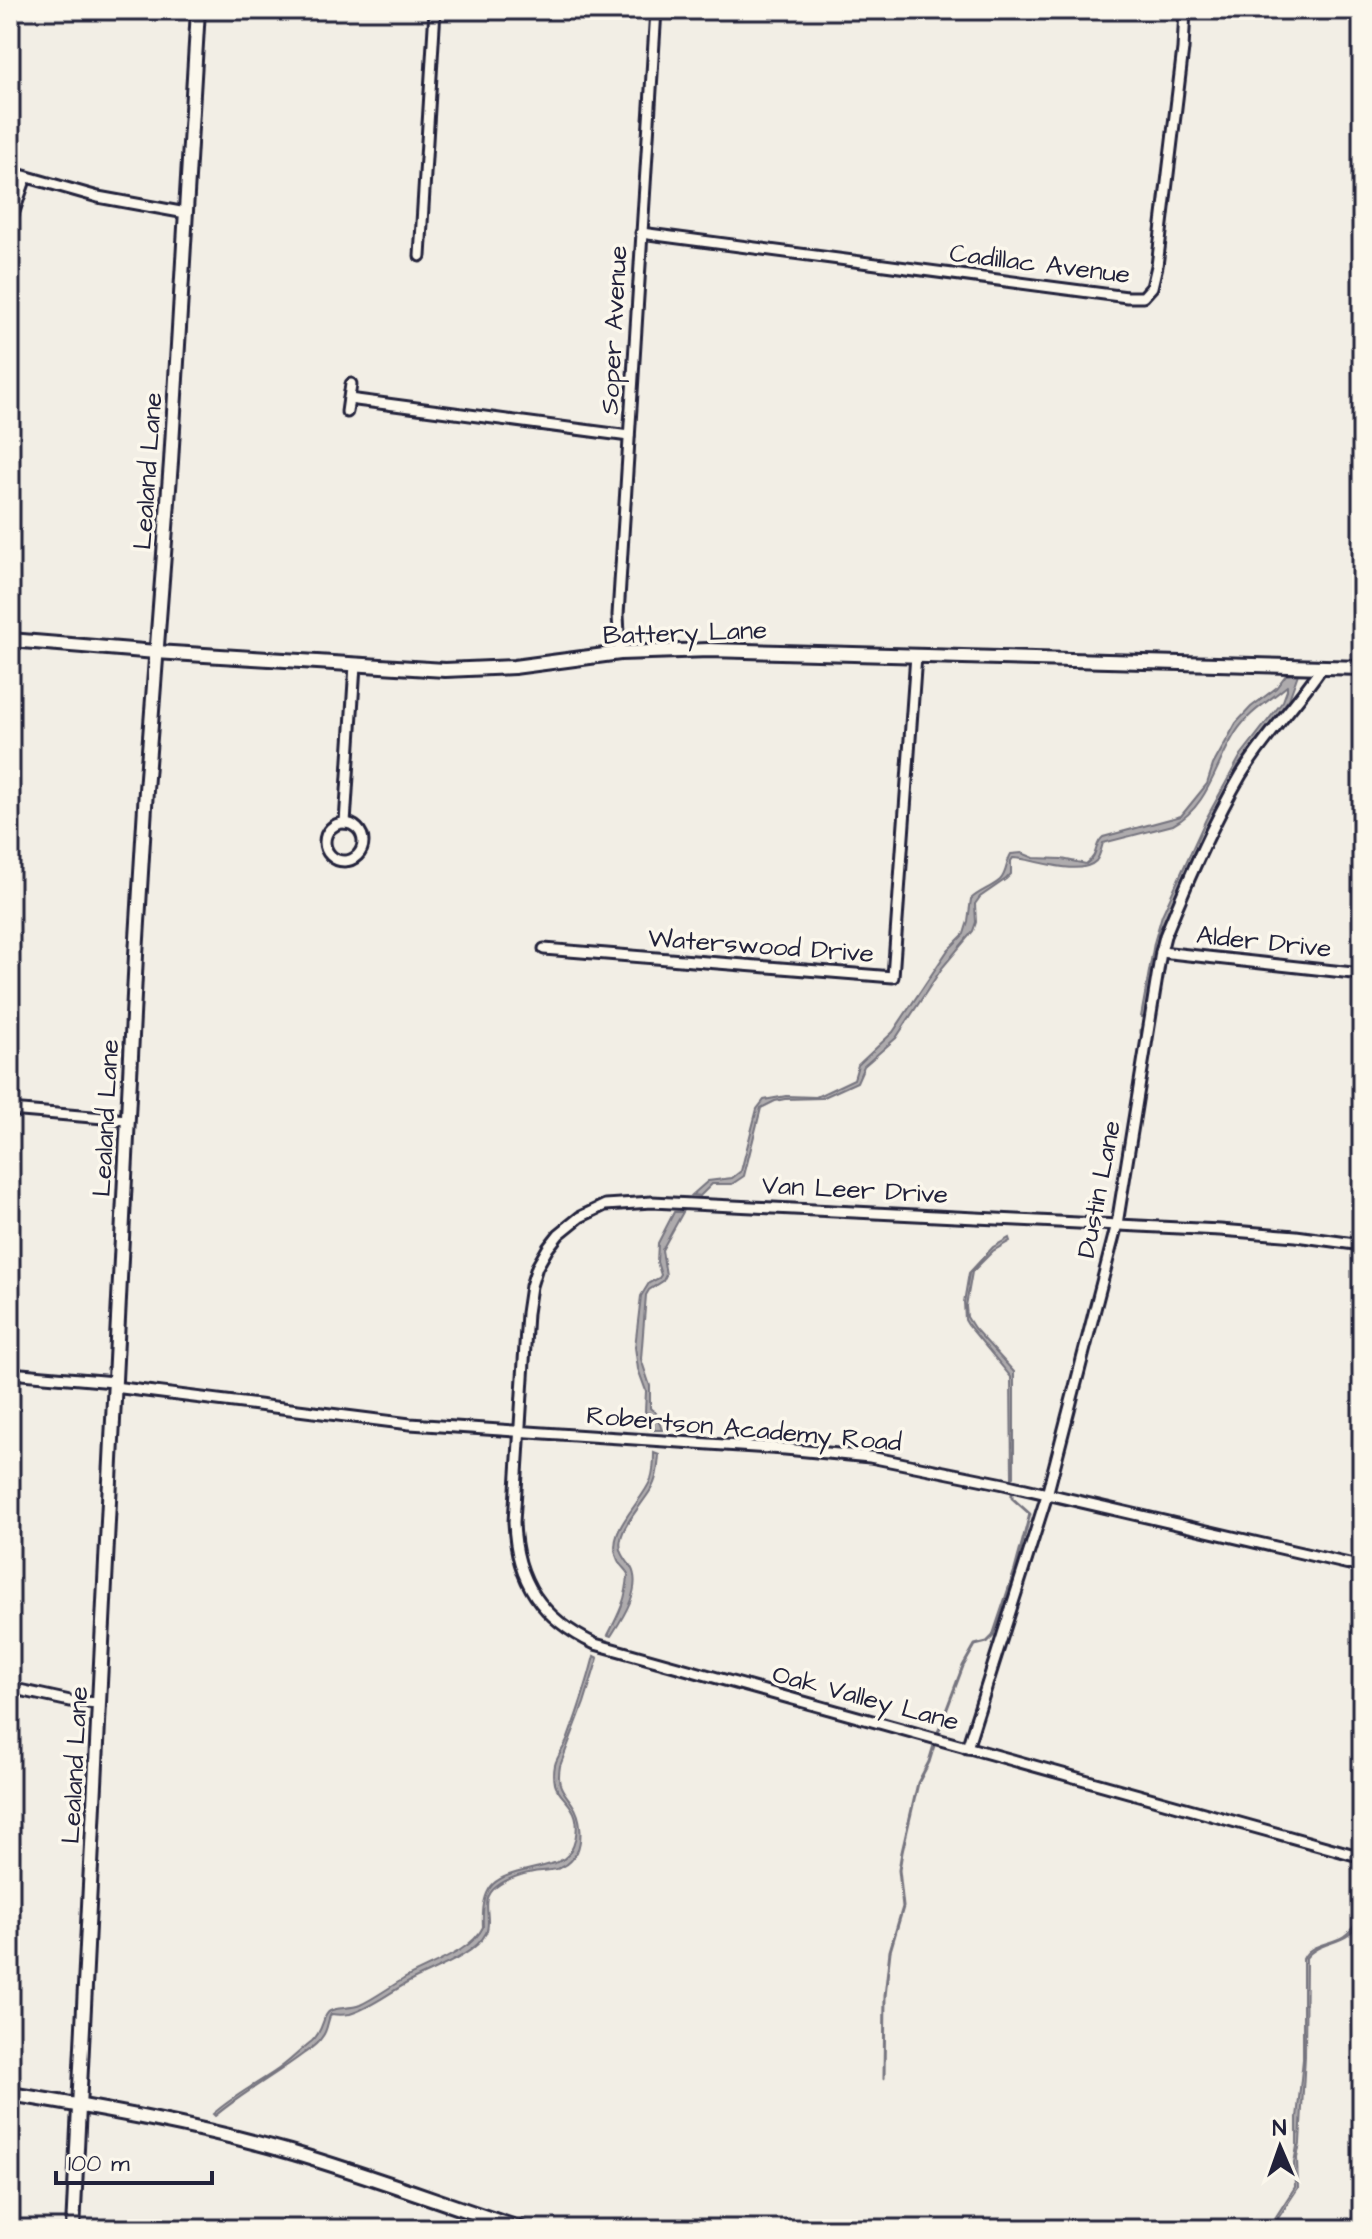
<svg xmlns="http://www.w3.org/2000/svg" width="1372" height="2239" font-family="'Architects Daughter',sans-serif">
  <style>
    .water { fill: #aeabad; stroke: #76747f; stroke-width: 2 }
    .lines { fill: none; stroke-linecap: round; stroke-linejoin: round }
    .stream { stroke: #76747f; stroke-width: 3 }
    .street-casing { stroke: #22223b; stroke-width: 15 }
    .secondary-casing { stroke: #22223b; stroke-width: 18 }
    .street { stroke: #fbf7ec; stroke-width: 9 }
    .secondary { stroke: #fbf7ec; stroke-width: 12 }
    .labels { text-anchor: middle; stroke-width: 7; stroke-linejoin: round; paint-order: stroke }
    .street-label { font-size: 26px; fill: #22223b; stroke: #fbf7ec }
  </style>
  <rect width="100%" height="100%" fill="#f2eee5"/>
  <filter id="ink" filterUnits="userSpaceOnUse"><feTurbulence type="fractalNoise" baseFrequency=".0125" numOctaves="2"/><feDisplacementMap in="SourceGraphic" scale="16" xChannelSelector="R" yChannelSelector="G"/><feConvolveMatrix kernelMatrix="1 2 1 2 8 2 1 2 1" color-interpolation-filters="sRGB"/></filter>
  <g filter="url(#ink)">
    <g class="water">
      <path d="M1298,674L1289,699L1238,766L1159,931L1145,1017H1141L1154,943L1162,915L1206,819L1241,755L1283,701L1287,690V686C1269,701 1249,712 1236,732C1215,764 1209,806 1173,825L1103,843C1101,849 1100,856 1096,861C1079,878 1033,858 1013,858L1011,861V874L1006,879L980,897L975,904L976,922L973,931L942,968L896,1038L864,1066L857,1082L822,1098L785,1099L775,1101L761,1108L744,1176L732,1184H712L700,1196L692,1195L708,1181L732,1178L741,1171L757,1109L764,1100L786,1096L816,1097L854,1079L858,1065L893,1032L948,950L964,934L968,921L971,899C979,891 991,888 1000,880C1007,873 1006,862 1011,854L1022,853L1034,858L1062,859L1086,864C1100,854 1093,845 1103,837L1181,816L1207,784L1213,765L1236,723L1251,707L1276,688L1286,675Z"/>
      <path d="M674,1212H683L662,1250L666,1275L663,1281L649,1290L646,1295L641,1359L650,1386V1408L656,1413L662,1430H654L645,1411L646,1391L638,1369L635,1347L641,1296L649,1283L659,1278L661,1275L657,1262L658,1243Z"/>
      <path d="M1009,1238L1010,1241L993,1251L972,1272L966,1306L967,1317L974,1328L1014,1372V1477L1012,1478L1011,1377L968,1325L965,1320L964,1302L969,1273L993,1247Z"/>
      <path d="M654,1453L659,1455C658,1468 657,1480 650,1491C642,1504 623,1525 621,1539C618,1551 625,1558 631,1567C643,1588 622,1619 611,1636L608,1635C619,1614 627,1598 628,1574C626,1570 623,1568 620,1564C601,1533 642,1504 651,1479C654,1470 654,1462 654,1453Z"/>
      <path d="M594,1656L598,1658L584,1703L560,1766C559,1772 558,1778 560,1784C562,1792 569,1798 573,1805C581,1817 583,1838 577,1852C569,1868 557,1870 542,1871C527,1872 507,1878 496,1887C479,1900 493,1919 486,1933C475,1956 431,1970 409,1982C390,1992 371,2008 350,2014C344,2015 337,2015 331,2014C327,2021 328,2030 322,2037C318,2044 310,2049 303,2054C274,2076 242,2093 215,2116L213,2114C232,2097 253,2086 274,2072C288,2063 299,2051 312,2041C324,2031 322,2015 330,2011C336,2007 350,2009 360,2005C375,1998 388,1988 402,1980C425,1966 472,1952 483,1927C480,1874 503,1877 547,1865C555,1863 563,1861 568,1855C577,1844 580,1821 572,1809C567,1800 557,1793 555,1784C554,1779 554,1770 555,1765C557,1756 565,1747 568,1738C578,1711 587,1684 594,1656Z"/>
      <path d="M1362,1915C1353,1948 1320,1938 1306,1958L1305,2056L1300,2143L1297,2158L1298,2188L1271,2229H1268L1295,2187L1294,2163L1297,2146V2118L1303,2059V1959C1310,1943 1330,1945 1344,1936C1352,1931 1356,1923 1362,1915Z"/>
    </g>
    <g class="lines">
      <g class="stream">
        <path d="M1141,1033V1030"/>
        <path d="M937,1735L963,1666L975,1645L987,1642L993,1636L1015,1570L1030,1514L1012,1498V1492"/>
        <path d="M884,2078L885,1996L890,1951L903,1907L899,1870L902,1852L918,1783L929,1762L935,1742"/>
      </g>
      <g class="street-casing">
        <g id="street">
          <path d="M1347,10L1362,12"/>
          <path d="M10,172L98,197L186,213"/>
          <path d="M10,223L26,177"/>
          <path d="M641,233L1127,297H1143L1152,287L1157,266L1183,49L1185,10"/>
          <path d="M420,256L435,10"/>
          <path d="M349,399L629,436"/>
          <path d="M347,412L351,384"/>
          <path d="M620,653L618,615L656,10"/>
          <path d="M345,823L355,665"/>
          <circle cx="344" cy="842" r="19"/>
          <path d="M544,949L893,977L916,655"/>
          <path d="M1161,952L1362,974"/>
          <path d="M10,1110L127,1120"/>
          <path d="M1362,1245L1296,1236L1220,1230L652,1202L605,1205L580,1217L559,1234L548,1248L537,1267L531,1286L527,1313L514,1522C516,1582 542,1619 595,1644L1362,1857"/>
          <path d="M10,1373L114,1382"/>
          <path d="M114,1387L410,1424L785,1449L870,1457L1004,1484L1362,1567"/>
          <path d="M10,1688L70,1701L99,1703"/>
          <path d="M967,1748L1047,1495L1117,1224L1161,952L1165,936C1187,882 1211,826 1241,775C1265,736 1297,704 1322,667"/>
        </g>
      </g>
      <g class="secondary-casing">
        <g id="secondary">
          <path d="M10,640L156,652L445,670L514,667L620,653L709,650L1362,668"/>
          <path d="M10,2094C104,2109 199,2126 290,2152C369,2175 445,2204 522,2229"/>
          <path d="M73,2229L136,955L146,790L171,462L198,10"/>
        </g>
      </g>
      <use href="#street" class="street"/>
      <use href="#secondary" class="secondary"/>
    </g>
  </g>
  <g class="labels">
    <g class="street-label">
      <text transform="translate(1040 263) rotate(7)" y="9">Cadillac Avenue</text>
      <text transform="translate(613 330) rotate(-87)" y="9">Soper Avenue</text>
      <text transform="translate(147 471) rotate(-86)" y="9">Lealand Lane</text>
      <text transform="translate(685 632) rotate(-2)" y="9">Battery Lane</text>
      <text transform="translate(1264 941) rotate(6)" y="9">Alder Drive</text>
      <text transform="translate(761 945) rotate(4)" y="9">Waterswood Drive</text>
      <text transform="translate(105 1118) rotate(-87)" y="9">Lealand Lane</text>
      <text transform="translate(855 1189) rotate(3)" y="9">Van Leer Drive</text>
      <text transform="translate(1098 1189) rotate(-79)" y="9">Dustin Lane</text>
      <text transform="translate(744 1428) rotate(5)" y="9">Robertson Academy Road</text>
      <text transform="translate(866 1697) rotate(15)" y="9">Oak Valley Lane</text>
      <text transform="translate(74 1765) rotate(-87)" y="9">Lealand Lane</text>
    </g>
  </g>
  <rect width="1372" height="2239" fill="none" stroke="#fbf7ec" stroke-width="40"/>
  <rect x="20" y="20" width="1332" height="2199" fill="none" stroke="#22223b" stroke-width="3" filter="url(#ink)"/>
  <g transform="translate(1280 2147) rotate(358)" stroke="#fbf7ec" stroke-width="6" paint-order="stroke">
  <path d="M0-6L14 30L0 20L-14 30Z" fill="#22223b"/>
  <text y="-12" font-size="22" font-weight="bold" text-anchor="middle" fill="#22223b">N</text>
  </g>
  <path d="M56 2171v12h156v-12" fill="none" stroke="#22223b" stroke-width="4"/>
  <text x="68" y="2171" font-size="24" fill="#22223b" stroke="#fbf7ec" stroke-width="6" paint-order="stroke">100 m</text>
</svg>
